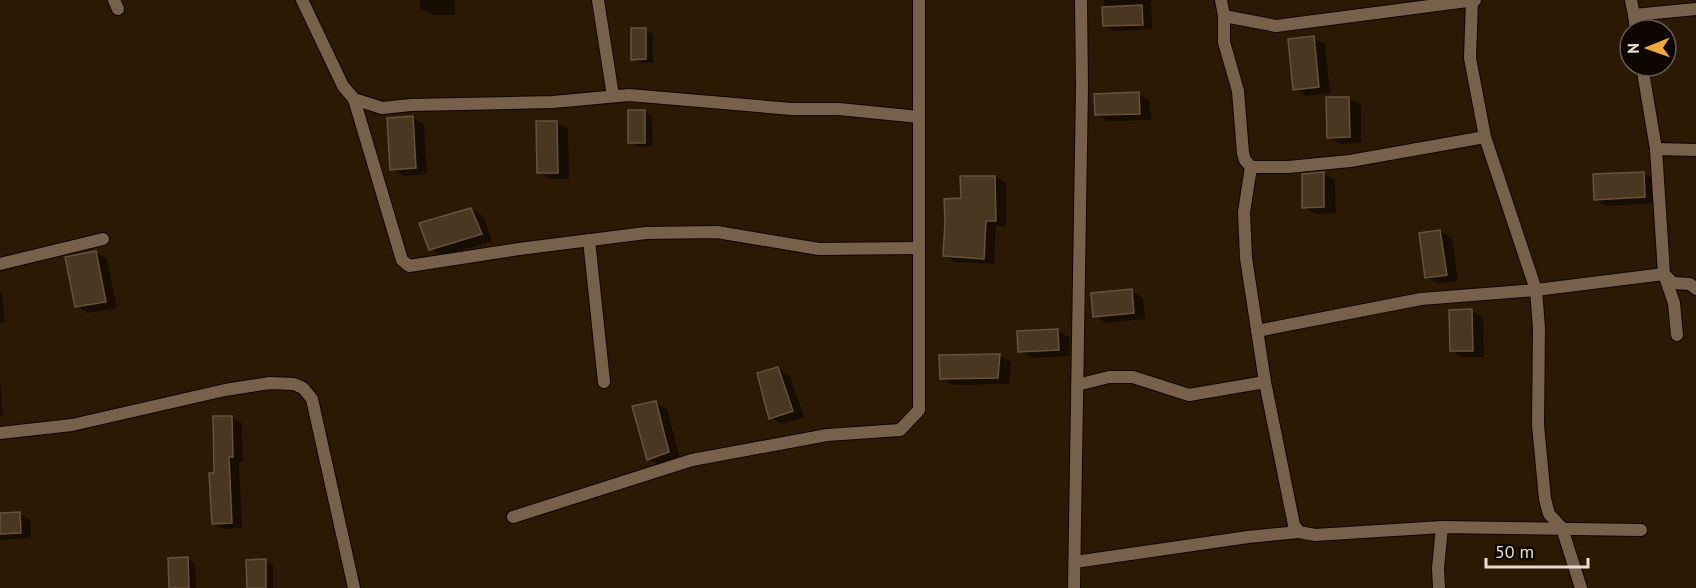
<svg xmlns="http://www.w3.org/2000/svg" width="1696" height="588" font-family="'PT Sans',sans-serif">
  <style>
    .shadow { fill: #0007 }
    .building { fill: #4a3721; stroke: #67533c; stroke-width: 1.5 }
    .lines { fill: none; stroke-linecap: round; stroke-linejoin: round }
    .street-casing { stroke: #120400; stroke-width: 14 }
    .street { stroke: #77614b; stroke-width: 12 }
  </style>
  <rect width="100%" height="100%" fill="#2b1904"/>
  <g class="shadow">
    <path d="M420,0H455V15H432L420,8Z"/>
    <path d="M1104,0H1155L1151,1L1152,29L1114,31L1104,26Z"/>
    <path d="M645,30L653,34V63H640L633,59Z"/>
    <path d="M1313,38L1325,44L1330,93L1306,96L1295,89Z"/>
    <path d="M1138,94L1150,101L1151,120L1108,121L1097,115Z"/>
    <path d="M1349,98L1361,105V143L1340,144L1328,137Z"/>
    <path d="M644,111L652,116L653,146L637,147L630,142Z"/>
    <path d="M412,117L424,124L427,174L404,176L392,169Z"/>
    <path d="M556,122L568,129L569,179H550L538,172Z"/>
    <path d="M1323,173L1335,180L1336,213L1316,214L1304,207Z"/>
    <path d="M1644,173L1655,180L1656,203L1607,206L1595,199Z"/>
    <path d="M995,177L1006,183V226H996L994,264L956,262L945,256L962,200Z"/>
    <path d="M471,209L483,216L492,241L442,256L430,249Z"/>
    <path d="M1440,231L1452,238L1458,281L1439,284L1427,277Z"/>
    <path d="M96,252L107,259L117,308L88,313L77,306Z"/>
    <path d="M1131,291L1143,298L1145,319L1106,323L1094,316Z"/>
    <path d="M0,292L2,294L5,323H0Z"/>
    <path d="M1472,311L1483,318L1484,357H1463L1451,351Z"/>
    <path d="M1057,330L1069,337L1070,356L1032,358L1020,351Z"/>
    <path d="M999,355L1011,362L1009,384L953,385L941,378Z"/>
    <path d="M778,369L790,376L804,417L782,424L771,418Z"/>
    <path d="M0,382L3,415H0Z"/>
    <path d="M655,403L667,409L680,458L660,465L648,459Z"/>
    <path d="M232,417L242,423L243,462H239L242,528L223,529L213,523Z"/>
    <path d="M20,514L30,520L31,538L0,540V515Z"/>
    <path d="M188,559L195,563L196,588H170Z"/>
    <path d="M265,561L273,565V588H249Z"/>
  </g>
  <g class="building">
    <path d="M1142,5L1143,25L1103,26L1102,7Z"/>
    <path d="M631,28H646V59L631,60Z"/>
    <path d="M1314,36L1319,87L1293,90L1288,39Z"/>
    <path d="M1139,92L1140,114L1095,115L1094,94Z"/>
    <path d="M1326,97H1349L1350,137L1327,138Z"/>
    <rect x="628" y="110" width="17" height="33"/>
    <path d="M413,116L416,168L390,170L387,118Z"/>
    <path d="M536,121H557L558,173H537Z"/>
    <path d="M1324,172V207L1302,208V174Z"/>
    <path d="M1644,172L1645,197L1594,200L1593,174Z"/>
    <path d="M960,176H995L996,221H986L984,259L943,256L945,222L944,199L961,198Z"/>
    <path d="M471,208L482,234L429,250L419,223Z"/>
    <path d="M1440,230L1447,275L1425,278L1419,233Z"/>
    <path d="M96,251L106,302L75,307L65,257Z"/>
    <path d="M1132,289L1134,313L1093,317L1091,293Z"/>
    <path d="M1472,309L1473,351H1450L1449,310Z"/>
    <path d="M1058,329L1059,350L1018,352L1017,331Z"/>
    <path d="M1000,354L998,378L940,379L939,355Z"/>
    <path d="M778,367L793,411L769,419L757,373Z"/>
    <path d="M656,401L669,452L647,460L632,406Z"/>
    <path d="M213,416H232L233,457H229L232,523L212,524L209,473H214Z"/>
    <path d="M20,512L21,533L0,534V513Z"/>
    <path d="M188,557L189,588H169L168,558Z"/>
    <path d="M266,559V588H247L246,560Z"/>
  </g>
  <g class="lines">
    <g class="street-casing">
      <g id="street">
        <path d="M114,0L118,9"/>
        <path d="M302,0L343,86L354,99L382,108L411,105L553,102L629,95L792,109H839L919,117"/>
        <path d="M598,0L613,96"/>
        <path d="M1221,0L1224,16L1276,26L1475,0"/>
        <path d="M1472,0L1470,58L1485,137L1536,290L1539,328L1538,425L1545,499L1549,514L1562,528L1581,588"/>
        <path d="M1631,0L1634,15L1696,9"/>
        <path d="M1634,15L1636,30"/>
        <path d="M1224,16V42L1238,91L1243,153L1245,160L1251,167H1288L1350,161L1485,137"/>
        <path d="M1642,66L1656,149L1664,274L1673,283L1690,284L1696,289"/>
        <path d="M354,99L402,260L409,266L519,249L646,233L717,232L819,249L919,248"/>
        <path d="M1656,149L1696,150"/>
        <path d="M1251,167L1244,212L1246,258L1265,382L1294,525L1299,532L1315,535L1442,527"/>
        <path d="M589,240L604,382"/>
        <path d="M0,264L103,239"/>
        <path d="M1257,331L1421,299L1536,290L1664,274L1674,303L1677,335"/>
        <path d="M1077,385L1109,377H1133L1189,395L1265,382"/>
        <path d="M0,433L72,425L225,390L270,383L294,384L303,388L312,399L354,588"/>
        <path d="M513,517L692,460L827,435L900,430L919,410V0"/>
        <path d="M1075,562L1248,537L1299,532"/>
        <path d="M1074,588L1082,87L1081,0"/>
        <path d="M1439,588L1438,568L1442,527L1641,530"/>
      </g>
    </g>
    <use href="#street" class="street"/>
  </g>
  <g transform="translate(1648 48) rotate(269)"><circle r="28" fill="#0d0601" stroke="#655c54" stroke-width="1.5"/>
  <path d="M0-4.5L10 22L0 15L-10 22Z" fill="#eea83c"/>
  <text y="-9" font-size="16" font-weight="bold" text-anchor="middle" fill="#eaddd0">N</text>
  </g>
  <path d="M1486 558v9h102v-9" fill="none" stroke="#eaddd0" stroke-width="3"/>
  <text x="1495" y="558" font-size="18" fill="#eaddd0" stroke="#0d0601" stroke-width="4.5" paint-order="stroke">50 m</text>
</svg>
